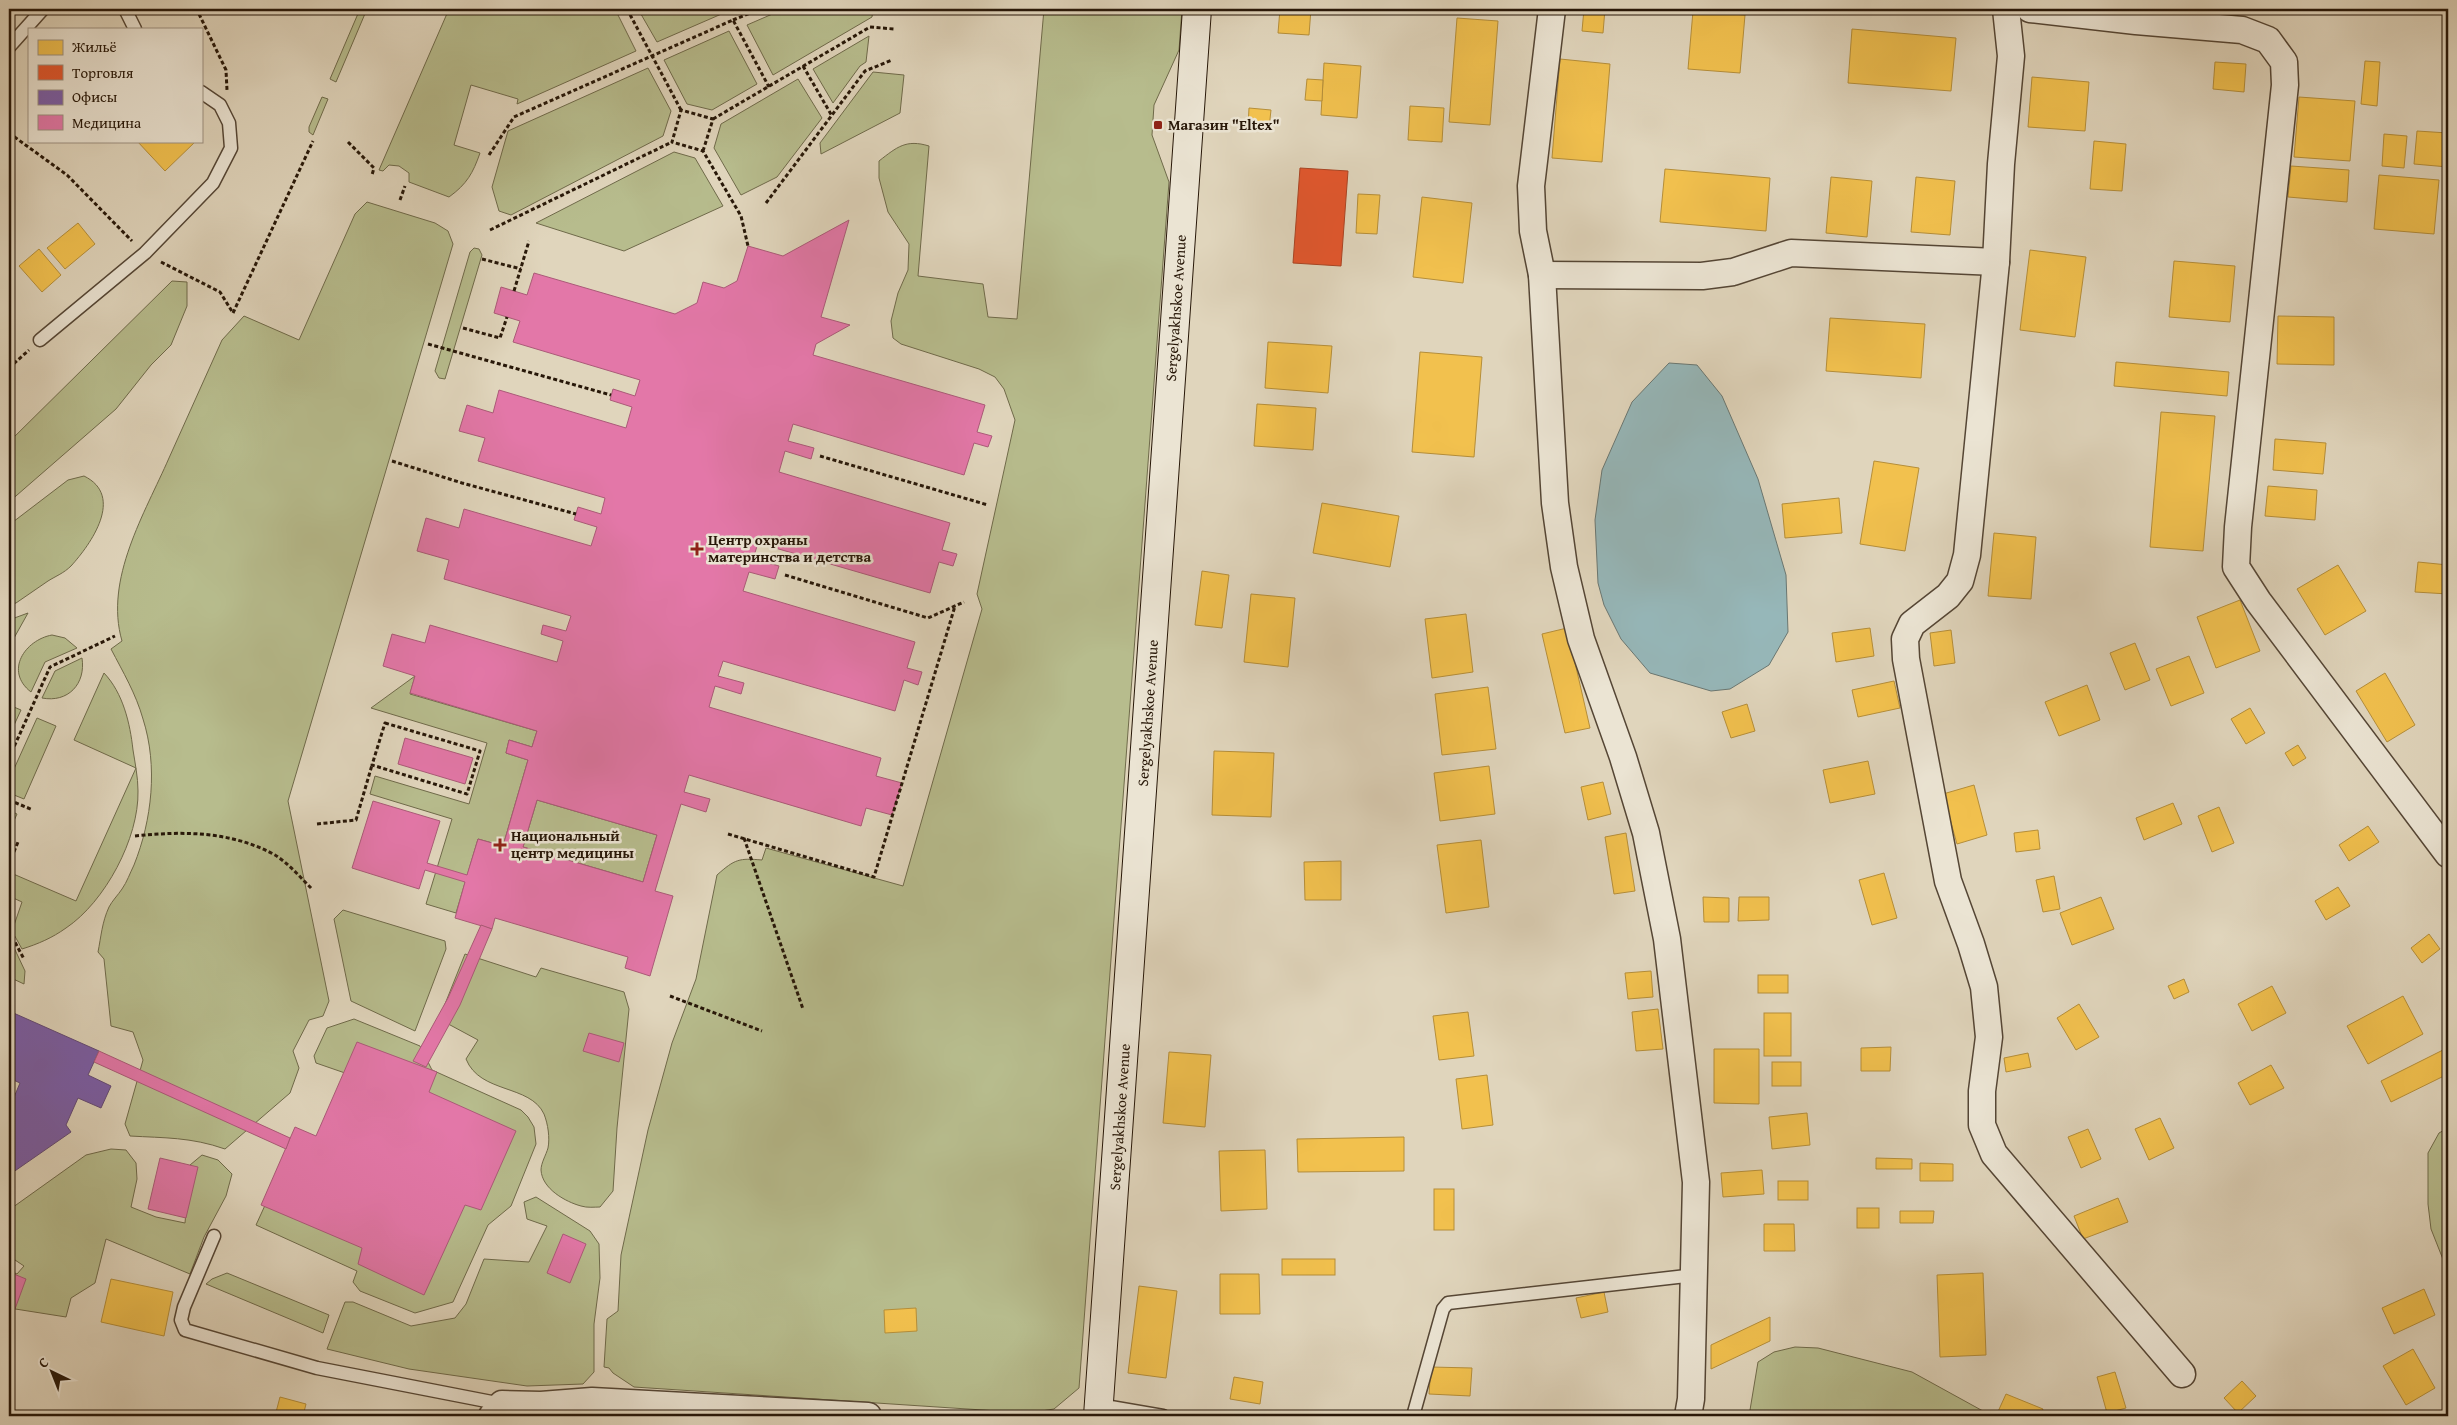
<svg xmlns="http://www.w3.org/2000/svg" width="2457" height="1425" font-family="'Gentium Book Plus',serif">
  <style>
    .green { fill: #b7bc8d; stroke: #6f6a4a }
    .water { fill: #96b7b9; stroke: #6a7772 }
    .homes { fill: #f2c14e; stroke: #b58e39 }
    .shops { fill: #e4572e; stroke: #ab4423 }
    .offices { fill: #7b5ea7; stroke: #624977 }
    .health { fill: #e377a8; stroke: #ab5a78; fill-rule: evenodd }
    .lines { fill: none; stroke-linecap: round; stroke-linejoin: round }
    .service-casing { stroke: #554635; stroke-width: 15 }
    .minor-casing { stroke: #554635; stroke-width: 29 }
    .secondary-casing { stroke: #271708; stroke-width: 30 }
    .path { stroke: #271708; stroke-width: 3; stroke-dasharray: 4 2.5; stroke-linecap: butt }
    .service { stroke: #ebe4d3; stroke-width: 12 }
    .minor { stroke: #ebe4d3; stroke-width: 26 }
    .secondary { stroke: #ebe4d3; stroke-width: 28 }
    .poi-dot { fill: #8f2418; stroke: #ebe4d3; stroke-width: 2 }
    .labels { text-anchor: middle; stroke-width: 5; stroke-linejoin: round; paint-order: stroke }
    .poi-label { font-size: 15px; font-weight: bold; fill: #271708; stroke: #ebe4d3; text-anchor: start }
    .street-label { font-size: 15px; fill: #271708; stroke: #ebe4d3 }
  </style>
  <rect width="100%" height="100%" fill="#e0d5bc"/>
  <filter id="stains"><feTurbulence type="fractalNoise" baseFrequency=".004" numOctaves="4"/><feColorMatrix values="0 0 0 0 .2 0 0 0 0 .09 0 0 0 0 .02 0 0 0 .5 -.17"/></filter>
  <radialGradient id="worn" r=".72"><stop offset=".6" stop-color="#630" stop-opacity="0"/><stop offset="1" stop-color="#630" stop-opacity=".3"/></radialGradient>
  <g class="green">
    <path d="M360,9H367L336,82L330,79Z"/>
    <path d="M449,9H615L636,51L517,104L518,99L471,85L454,145L480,153C473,173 467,184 449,197L409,182V173L399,166L389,165L383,171L379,170Z"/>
    <path d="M638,9H733L657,42Z"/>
    <path d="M784,9H873L872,17L773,75L747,25Z"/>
    <path d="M1044,9H1182L1179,50L1154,105L1152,135L1169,182L1079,1388L1054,1409L1028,1413L634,1387L613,1373L609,1368L604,1367L607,1319L618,1311L621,1255L648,1130L672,1043L696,979L717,875C735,859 739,858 762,860L766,848L903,886L982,609L977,594L1015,420L1004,389L995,377L979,369L901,344L893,338L891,321L898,293L908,270L909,244L888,212L879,178V161C897,147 906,139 929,146L918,276L983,284L988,317L1017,319Z"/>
    <path d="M729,31L757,84L712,110L687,104L664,60Z"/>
    <path d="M869,36L866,62L860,66L833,103L813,69Z"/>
    <path d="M648,68L671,111L663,136L511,215L499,211L492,187L508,131Z"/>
    <path d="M873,72L904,75L900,113L821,154L820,143Z"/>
    <path d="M798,79L822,118L777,177L741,195L714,148L721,124Z"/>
    <path d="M322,97L328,99L313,135L309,132V127Z"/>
    <path d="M674,152L695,158L723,206L624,251L536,223Z"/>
    <path d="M367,202L435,223L448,231L453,244L288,801L329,1001L323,1016L309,1020L293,1051L299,1068L290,1093L225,1149C191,1137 164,1138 130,1136L125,1124L143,1060L133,1032L111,1026L104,959L98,952C101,937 102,922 109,907C112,901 118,895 122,889C127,882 130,873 134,865C152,820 158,766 143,719C136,694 123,672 111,649L122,641C104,579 145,513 169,458C187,419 204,379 222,340L244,316L299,340L355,214Z"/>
    <path d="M474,248L479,249L482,255L445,379L439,378L435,371L470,252Z"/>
    <path d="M172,281L187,282V306L171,345L151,365L116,409L9,502V442Z"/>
    <path d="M84,476C125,496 91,544 71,566C64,573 56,576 48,581C37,588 27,596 16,603L9,605V525L68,480Z"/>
    <path d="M28,613L9,647V620Z"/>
    <path d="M52,635L65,638L77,648L45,662L31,692C4,671 25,640 52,635Z"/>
    <path d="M82,658C86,684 68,703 42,698L55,671Z"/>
    <path d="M104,673C123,693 130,723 133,750C135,763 138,777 138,791C139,838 105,902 66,928C52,938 38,944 22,949L12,931L22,902L9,896V874L11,873L76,901L136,768L74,740Z"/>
    <path d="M415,676L410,694L537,731L532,747L509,740L506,753L528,760L503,846L478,839L456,913L426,904L452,819L370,794L375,776L469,804L487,743L371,708Z"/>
    <path d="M9,705L21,710L9,736Z"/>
    <path d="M37,718L56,726L24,799L9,793V780Z"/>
    <path d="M537,800L657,835L643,882L523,847Z"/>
    <path d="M9,810L17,814L9,832Z"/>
    <path d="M343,910L445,941L446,949L415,1031L351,1001L334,919Z"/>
    <path d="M9,937L25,971L24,984L9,977Z"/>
    <path d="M465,954L536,977L541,968L624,992L629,1009L617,1128L613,1191L600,1207C595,1207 587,1208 581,1206C566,1202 542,1189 541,1170C541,1163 546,1155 548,1148C550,1138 548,1124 544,1114C530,1084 480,1094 466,1059L478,1040L439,1019Z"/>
    <path d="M354,1019L420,1046L432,1070L521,1110L528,1117L534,1127L536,1144L511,1206L488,1225L453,1302L415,1313L360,1291L353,1282L357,1271L256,1225L299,1131L317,1139L345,1073L316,1063L314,1056L327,1028Z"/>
    <path d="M2448,1128V1272L2431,1229L2428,1204V1153L2439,1133Z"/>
    <path d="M111,1149L126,1150L136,1163L137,1179L131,1207L156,1217L185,1223L190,1165L202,1155L218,1160L232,1174L226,1196L204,1237L190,1274L106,1239L95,1283L71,1298L66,1317L9,1308V1270L17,1274L24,1266L9,1256V1210L86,1155Z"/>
    <path d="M536,1197L590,1231L599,1244L600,1278L594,1324V1372L583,1384L527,1386L409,1369L327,1349L345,1302H353L411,1326L455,1318L466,1304L484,1259L529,1262L547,1226L527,1219L524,1202Z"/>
    <path d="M227,1273L329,1315L323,1333L206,1284L212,1279Z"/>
    <path d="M1795,1347L1818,1348L1912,1372L1992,1416H1749L1758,1362L1774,1352Z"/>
  </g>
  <path class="water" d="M1669,363L1697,365L1722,396L1758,479L1786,575L1788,632L1769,665L1730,689L1711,691L1650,673L1621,639L1604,605L1598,583L1595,520L1602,470L1632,402Z"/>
  <g class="homes">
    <path d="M1280,9H1311L1309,35L1278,33Z"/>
    <path d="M1584,9H1605L1603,33L1582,31Z"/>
    <path d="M1693,11L1745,15L1740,73L1688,69Z"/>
    <path d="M1457,18L1498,21L1490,125L1449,122Z"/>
    <path d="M1852,29L1956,38L1951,91L1848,83Z"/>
    <path d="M1560,59L1610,64L1602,162L1552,158Z"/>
    <path d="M2365,61L2380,62L2377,106L2361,104Z"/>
    <path d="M2215,62L2246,64L2244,92L2213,89Z"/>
    <path d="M1324,63L1361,66L1357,118L1321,115Z"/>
    <path d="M2032,77L2089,82L2085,131L2028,127Z"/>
    <path d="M1307,79L1323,80L1322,101L1305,100Z"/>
    <path d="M2299,97L2355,101L2350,161L2294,157Z"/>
    <path d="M1410,106L1444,108L1442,142L1408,140Z"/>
    <path d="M1249,108L1271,110L1269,128L1248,127Z"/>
    <path d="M2417,131L2448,133V167L2414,164Z"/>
    <path d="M2384,134L2407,136L2404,168L2382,166Z"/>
    <path d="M137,141H196L165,171Z"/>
    <path d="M2094,141L2126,144L2122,191L2090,189Z"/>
    <path d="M2291,166L2349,170L2347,202L2288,197Z"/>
    <path d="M1665,169L1770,178L1766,231L1660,222Z"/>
    <path d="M2379,175L2439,180L2434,234L2374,229Z"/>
    <path d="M1831,177L1872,181L1867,237L1826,233Z"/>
    <path d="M1916,177L1955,181L1950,235L1911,232Z"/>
    <path d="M1358,194L1380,195L1377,234L1356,233Z"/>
    <path d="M1422,197L1472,203L1463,283L1413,277Z"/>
    <path d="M78,223L95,244L65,269L47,248Z"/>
    <path d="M39,249L61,275L42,292L19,266Z"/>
    <path d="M2030,250L2086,257L2075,337L2020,330Z"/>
    <path d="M2174,261L2235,266L2230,322L2169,317Z"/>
    <path d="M2278,316L2334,317V365L2277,364Z"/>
    <path d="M1830,318L1925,324L1921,378L1826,371Z"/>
    <path d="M1268,342L1332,346L1328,393L1265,388Z"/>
    <path d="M1420,352L1482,357L1474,457L1412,452Z"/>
    <path d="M2116,362L2229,372L2227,396L2114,386Z"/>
    <path d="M1257,404L1316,408L1313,450L1254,446Z"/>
    <path d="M2161,412L2215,416L2203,551L2150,547Z"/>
    <path d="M2275,439L2326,443L2323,474L2273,470Z"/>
    <path d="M1874,461L1919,468L1905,551L1860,544Z"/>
    <path d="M2268,486L2317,490L2315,520L2265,516Z"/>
    <path d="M1839,498L1842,533L1785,538L1782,504Z"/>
    <path d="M1322,503L1399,516L1390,567L1313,553Z"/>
    <path d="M1994,533L2036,537L2031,599L1988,596Z"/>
    <path d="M2418,562L2448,565V594L2415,592Z"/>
    <path d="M2338,565L2366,611L2325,635L2297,589Z"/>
    <path d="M1202,571L1229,575L1222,628L1195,625Z"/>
    <path d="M1251,594L1295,598L1288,667L1244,662Z"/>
    <path d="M2240,600L2260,651L2216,668L2197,617Z"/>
    <path d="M1466,614L1473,672L1432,678L1425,619Z"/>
    <path d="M1567,628L1590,728L1565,733L1542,634Z"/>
    <path d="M1870,628L1874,656L1836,662L1832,633Z"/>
    <path d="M1951,630L1955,663L1934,666L1930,633Z"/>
    <path d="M2135,643L2150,680L2125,690L2110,653Z"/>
    <path d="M2189,656L2204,693L2171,706L2156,669Z"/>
    <path d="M2385,673L2415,725L2387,742L2356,691Z"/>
    <path d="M1894,681L1900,708L1858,717L1852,690Z"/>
    <path d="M2087,685L2100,720L2059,736L2045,702Z"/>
    <path d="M1488,687L1496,749L1442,755L1435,694Z"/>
    <path d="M1747,704L1755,731L1731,738L1722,712Z"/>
    <path d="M2250,708L2265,733L2246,744L2231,719Z"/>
    <path d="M2298,745L2306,758L2293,766L2285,753Z"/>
    <path d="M1214,751L1274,753L1271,817L1212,815Z"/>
    <path d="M1868,761L1875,794L1830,803L1823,770Z"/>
    <path d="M1489,766L1495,814L1440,821L1434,773Z"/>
    <path d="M1603,782L1611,814L1588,820L1581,787Z"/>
    <path d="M1974,785L1987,835L1957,844L1943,794Z"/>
    <path d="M2173,803L2182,824L2144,840L2136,818Z"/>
    <path d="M2219,807L2234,843L2212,852L2198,816Z"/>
    <path d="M2368,826L2379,842L2349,861L2339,845Z"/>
    <path d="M2038,830L2040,849L2016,852L2014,833Z"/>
    <path d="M1626,833L1635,891L1614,894L1605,837Z"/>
    <path d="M1481,840L1489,907L1446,913L1437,845Z"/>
    <path d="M1341,861V900H1305L1304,862Z"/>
    <path d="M1884,873L1897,918L1872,925L1859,880Z"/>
    <path d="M2054,876L2060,909L2043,912L2036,880Z"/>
    <path d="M2338,887L2350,906L2326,920L2315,901Z"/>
    <path d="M1703,897L1729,898V922H1704Z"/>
    <path d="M1739,897H1769V920L1738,921Z"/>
    <path d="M2101,897L2114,929L2072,945L2060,913Z"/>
    <path d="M2429,934L2440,949L2422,963L2411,948Z"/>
    <path d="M1651,971L1653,997L1628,999L1625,973Z"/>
    <rect x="1758" y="975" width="30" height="18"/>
    <path d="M2184,979L2189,992L2174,999L2168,986Z"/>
    <path d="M2272,986L2286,1013L2252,1031L2238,1004Z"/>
    <path d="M2403,996L2423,1034L2368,1064L2347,1026Z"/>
    <path d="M2079,1004L2099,1037L2076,1050L2057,1018Z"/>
    <path d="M1658,1009L1663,1049L1636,1051L1632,1012Z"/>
    <path d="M1468,1012L1474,1056L1439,1060L1433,1016Z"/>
    <rect x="1764" y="1013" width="27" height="43"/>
    <path d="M1891,1047L1890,1071H1861V1048Z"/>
    <path d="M1714,1049H1759V1104L1714,1103Z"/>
    <path d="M2443,1050L2448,1061V1074L2391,1102L2381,1081Z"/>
    <path d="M1169,1052L1211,1055L1205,1127L1163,1123Z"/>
    <path d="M2028,1053L2031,1067L2006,1072L2004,1058Z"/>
    <rect x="1772" y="1062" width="29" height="24"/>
    <path d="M2271,1065L2284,1088L2250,1105L2238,1083Z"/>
    <path d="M1487,1075L1493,1125L1462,1129L1456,1079Z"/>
    <path d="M1807,1113L1810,1145L1772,1149L1769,1117Z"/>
    <path d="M2160,1118L2174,1148L2149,1160L2135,1129Z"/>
    <path d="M2088,1129L2101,1159L2081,1168L2068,1137Z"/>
    <path d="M1404,1137V1171L1298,1172L1297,1139Z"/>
    <path d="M1265,1150L1267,1209L1221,1211L1219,1151Z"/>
    <path d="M1876,1158L1912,1159V1169H1876Z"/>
    <path d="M1920,1163L1953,1164V1181H1920Z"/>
    <path d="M1762,1170L1764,1194L1723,1197L1721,1173Z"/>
    <rect x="1778" y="1181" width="30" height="19"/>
    <rect x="1434" y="1189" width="20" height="41"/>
    <path d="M2118,1198L2128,1222L2083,1239L2074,1216Z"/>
    <rect x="1857" y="1208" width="22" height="20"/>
    <path d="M1900,1211H1934L1933,1223H1900Z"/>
    <path d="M1764,1224H1794L1795,1251H1764Z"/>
    <rect x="1282" y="1259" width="53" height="16"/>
    <path d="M1983,1273L1986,1355L1940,1357L1937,1275Z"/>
    <path d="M1220,1274H1259L1260,1314H1220Z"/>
    <path d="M111,1279L173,1292L164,1336L101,1322Z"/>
    <path d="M1139,1286L1177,1291L1166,1378L1128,1373Z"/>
    <path d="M2424,1289L2435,1315L2394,1334L2382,1308Z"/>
    <path d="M1604,1292L1608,1312L1581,1318L1576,1298Z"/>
    <path d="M916,1308L917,1331L885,1333L884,1310Z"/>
    <path d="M1770,1317V1341L1711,1369V1345Z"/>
    <path d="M2413,1349L2435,1388L2406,1405L2383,1366Z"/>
    <path d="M1431,1367L1472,1368L1470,1396L1429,1394Z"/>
    <path d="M2115,1372L2126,1408L2107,1413L2097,1377Z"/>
    <path d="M1234,1377L1263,1382L1260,1404L1230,1399Z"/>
    <path d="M2242,1381L2256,1396L2238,1413L2224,1398Z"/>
    <path d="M2006,1394L2043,1409L2040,1416H1996Z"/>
    <path d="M280,1397L306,1404L303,1416H275Z"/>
  </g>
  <path class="shops" d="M1300,168L1348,171L1341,266L1293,263Z"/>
  <path class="offices" d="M9,1011L99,1051L88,1075L111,1086L101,1108L78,1098L66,1125L71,1132L9,1175V1104L12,1102L20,1083L9,1078Z"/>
  <g class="health">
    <path d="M849,220L821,317L850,325L816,344L813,355L985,405L977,432L992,436L988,447L974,443L964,475L793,424L788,441L814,448L811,459L785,451L779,472L950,523L942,550L957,554L953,566L939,562L930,593L758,543L753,559L779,566L775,579L749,572L743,591L915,642L907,668L922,672L918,685L904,680L895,711L723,661L718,676L744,683L741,694L715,686L709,707L881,758L876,776L902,783L892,815L866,808L861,826L689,775L684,792L710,799L706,812L681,804L655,891L673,896L650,976L625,968L628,957L495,918L492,929L455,918L465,882L425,870L419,889L352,868L373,801L440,821L427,863L467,875L478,839L503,846L528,760L506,753L509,740L532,747L537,731L410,693L415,676L383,666L392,634L425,643L430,625L557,662L563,641L541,634L543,625L566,631L571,616L444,579L449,560L417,551L426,518L459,528L464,509L591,546L597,527L574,520L578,507L601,514L605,498L478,461L485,438L459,431L467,405L493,413L499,390L626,428L632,407L610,400L613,389L635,396L640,380L513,342L520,321L494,313L501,287L527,295L534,273L675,314L697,303L703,282L724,288L737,281L748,246L783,256ZM537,800L657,835L643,882L523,847Z"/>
    <path d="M405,738L473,758L465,784L398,764Z"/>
    <path d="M481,925L492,929L460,1005L426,1067L413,1061L448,998Z"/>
    <path d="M589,1033L624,1043L619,1062L583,1051Z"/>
    <path d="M357,1042L437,1072L429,1092L516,1131L481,1210L465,1205L424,1295L358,1264L362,1248L261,1205L295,1127L316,1136Z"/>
    <path d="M99,1051L290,1138L286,1149L94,1062Z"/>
    <path d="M160,1158L198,1167L186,1218L148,1209Z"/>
    <path d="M563,1234L586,1244L570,1283L547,1273Z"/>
    <path d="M9,1272L26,1279L15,1309L9,1307Z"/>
  </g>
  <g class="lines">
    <g class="service-casing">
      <g id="service">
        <path d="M125,9L135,29"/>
        <path d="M9,47L43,9"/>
        <path d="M40,340L145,253L213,183L231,148L229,123L220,105L201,92"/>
        <path d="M214,1236L184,1307L181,1320L185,1330L317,1368L502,1404"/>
        <path d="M1099,1405L1163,1416"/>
        <path d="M1413,1416L1443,1309L1448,1303L1695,1275"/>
      </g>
    </g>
    <g class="minor-casing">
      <g id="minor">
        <path d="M1552,9L1531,186L1533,231L1542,275L1555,503L1564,567L1581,639L1623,757L1646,833L1667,939L1696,1182L1691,1399L1688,1416"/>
        <path d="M2006,9L2011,56L2001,164L1996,262L1967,555L1960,581L1948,596L1912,624L1905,639L1906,659L1948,881L1971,944L1984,987L1989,1037L1982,1091V1125L1994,1154L2182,1374"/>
        <path d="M2030,9L2136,21L2242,30L2268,40L2284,62L2285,85L2238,527L2236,567L2258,601L2448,854"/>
        <path d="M1542,275L1702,276L1733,272L1791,253L1996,262"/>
        <path d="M492,1416L502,1404L541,1405L592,1401L868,1416"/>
      </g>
    </g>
    <g class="secondary-casing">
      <path id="secondary" d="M1098,1416L1197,9"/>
    </g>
    <g class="path">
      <path d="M627,9L681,110"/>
      <path d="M199,14L226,70L227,90"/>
      <path d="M733,20L760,9"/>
      <path d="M803,66L832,116"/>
      <path d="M713,119L870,27L894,29"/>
      <path d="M9,133L67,175L132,241"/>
      <path d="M348,142L374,168L372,175"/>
      <path d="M703,151L713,119L681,110L672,142L703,151L741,216L748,246"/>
      <path d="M489,155L514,117L733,20L769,87"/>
      <path d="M400,200L405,186"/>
      <path d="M766,203L865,71L892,60"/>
      <path d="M490,230L672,142"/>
      <path d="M482,259L521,269"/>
      <path d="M161,262L220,292L233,313"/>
      <path d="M514,291L529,241"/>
      <path d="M233,313L313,141"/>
      <path d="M463,328L500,338L507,317"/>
      <path d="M428,344L611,395"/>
      <path d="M9,368L29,350"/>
      <path d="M820,456L988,505"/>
      <path d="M392,461L462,483L576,514"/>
      <path d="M785,575L928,618L964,602"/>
      <path d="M385,723L480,751L467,794L372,765Z"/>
      <path d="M9,758L50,667L115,636"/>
      <path d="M9,800L33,810"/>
      <path d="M317,824L356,820L372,765"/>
      <path d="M728,834L874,877L955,606"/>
      <path d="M135,836C184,831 231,831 275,855C288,863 301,878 312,889"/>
      <path d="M744,838L803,1009"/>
      <path d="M9,864L18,842"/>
      <path d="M9,931L24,959"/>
      <path d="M670,996L762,1031"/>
    </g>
    <use href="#service" class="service"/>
    <use href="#minor" class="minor"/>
    <use href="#secondary" class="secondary"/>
  </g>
  <g class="poi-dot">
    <rect x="1153" y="120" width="10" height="10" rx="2.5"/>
    <path d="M694.5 541.5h5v5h5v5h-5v5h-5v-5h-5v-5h5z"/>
    <path d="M497.5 837.5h5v5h5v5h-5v5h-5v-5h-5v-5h5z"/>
  </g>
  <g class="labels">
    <g class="poi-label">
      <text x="1168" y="130">Магазин "Eltex"</text>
      <text x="708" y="545">Центр охраны<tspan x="708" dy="17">материнства и детства</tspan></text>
      <text x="511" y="841">Национальный<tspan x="511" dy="17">центр медицины</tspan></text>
    </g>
    <g class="street-label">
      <text transform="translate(1176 308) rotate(-86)" y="5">Sergelyakhskoe Avenue</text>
      <text transform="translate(1148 713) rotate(-86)" y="5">Sergelyakhskoe Avenue</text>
      <text transform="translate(1120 1117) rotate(-86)" y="5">Sergelyakhskoe Avenue</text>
    </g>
  </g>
  <rect width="2457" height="1425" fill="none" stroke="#e0d5bc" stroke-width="30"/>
  <rect x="10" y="10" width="2437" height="1405" fill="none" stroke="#271708" stroke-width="2.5"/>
  <rect x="15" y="15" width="2427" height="1395" fill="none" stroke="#271708"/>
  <rect x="28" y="28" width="175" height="115" fill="#ebe4d3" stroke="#9d9282"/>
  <rect x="38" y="40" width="25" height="15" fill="#f2c14e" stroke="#9d9282"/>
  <text x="72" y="52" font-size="15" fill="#271708">Жильё</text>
  <rect x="38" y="65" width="25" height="15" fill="#e4572e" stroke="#9d9282"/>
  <text x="72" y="78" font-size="15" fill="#271708">Торговля</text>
  <rect x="38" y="90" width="25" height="15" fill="#7b5ea7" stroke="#9d9282"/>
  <text x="72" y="102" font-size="15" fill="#271708">Офисы</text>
  <rect x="38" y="115" width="25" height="15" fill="#e377a8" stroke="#9d9282"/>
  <text x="72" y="128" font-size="15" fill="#271708">Медицина</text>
  <g transform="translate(52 1372) rotate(317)" stroke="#ebe4d3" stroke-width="4" paint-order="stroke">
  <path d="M0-4L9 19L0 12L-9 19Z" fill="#271708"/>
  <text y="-8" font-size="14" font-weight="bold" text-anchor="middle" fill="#271708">С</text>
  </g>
  <rect width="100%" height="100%" filter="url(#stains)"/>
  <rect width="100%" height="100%" fill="url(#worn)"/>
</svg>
